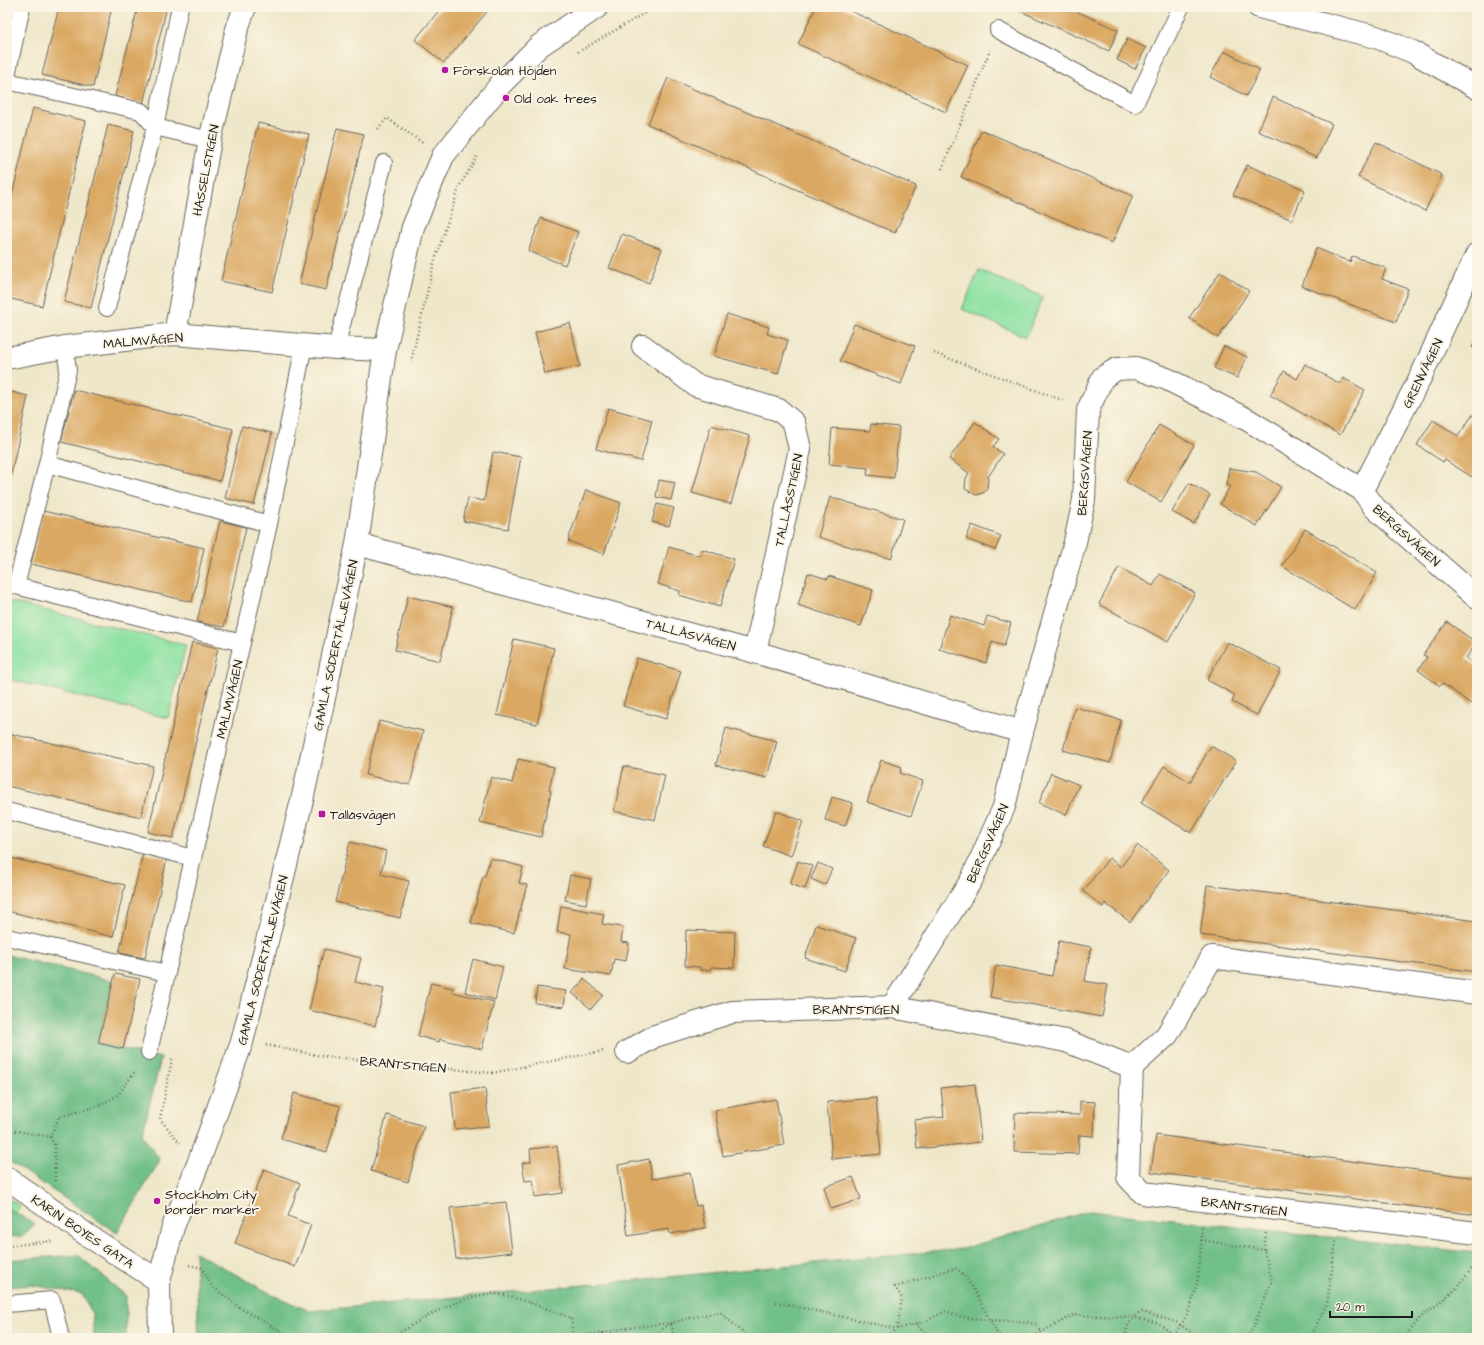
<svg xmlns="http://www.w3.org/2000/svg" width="1484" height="1345" font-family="'Architects Daughter',sans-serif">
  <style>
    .green { fill: #8ce1a3; stroke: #547e60 }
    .forest { fill: #71bf89; stroke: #466e52 }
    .building { fill: #daa862 }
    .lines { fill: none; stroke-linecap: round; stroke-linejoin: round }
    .service-casing { stroke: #666359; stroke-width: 18 }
    .minor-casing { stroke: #666359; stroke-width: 24 }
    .tertiary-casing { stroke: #666359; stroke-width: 24 }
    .path { stroke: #666359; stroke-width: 2.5; stroke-dasharray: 1 3; stroke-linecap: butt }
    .service { stroke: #fff; stroke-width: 16 }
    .minor { stroke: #fff; stroke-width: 22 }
    .tertiary { stroke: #fff; stroke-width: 22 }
    .poi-dot { fill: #b5179e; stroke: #fcf5e5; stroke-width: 1.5 }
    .labels { text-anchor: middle; stroke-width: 4; stroke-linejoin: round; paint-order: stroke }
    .poi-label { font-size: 13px; fill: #1c1c1c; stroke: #fcf5e5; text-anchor: start }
    .street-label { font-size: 13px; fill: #1c1c1c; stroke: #fcf5e5 }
  </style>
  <rect width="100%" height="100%" fill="#fcf5e5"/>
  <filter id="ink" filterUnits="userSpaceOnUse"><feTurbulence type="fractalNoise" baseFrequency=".025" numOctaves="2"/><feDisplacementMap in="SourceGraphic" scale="8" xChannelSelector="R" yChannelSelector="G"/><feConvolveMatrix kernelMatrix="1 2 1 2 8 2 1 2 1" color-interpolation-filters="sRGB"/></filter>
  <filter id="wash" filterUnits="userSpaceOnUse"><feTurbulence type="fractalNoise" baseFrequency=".012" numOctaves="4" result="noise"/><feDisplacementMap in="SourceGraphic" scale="16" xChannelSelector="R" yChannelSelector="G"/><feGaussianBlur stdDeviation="0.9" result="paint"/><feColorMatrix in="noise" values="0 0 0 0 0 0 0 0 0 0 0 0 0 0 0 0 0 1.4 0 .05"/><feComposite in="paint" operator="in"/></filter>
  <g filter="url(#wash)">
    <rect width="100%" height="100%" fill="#efe7c9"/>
    <g class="green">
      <path d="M979,270L1043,297L1026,337L962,309Z"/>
      <path d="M7,601L186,645L168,718L7,679Z"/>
      <path d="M7,1198L20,1206L16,1213L7,1208Z"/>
    </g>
    <g class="forest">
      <path d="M7,955L113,981L98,1043L161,1058L142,1135L160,1160L117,1233L7,1160Z"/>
      <path d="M7,1208L35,1224L22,1237L7,1236Z"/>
      <path d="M1090,1211L1477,1253V1338H199L195,1252L275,1296L310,1311L962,1249Z"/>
      <path d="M78,1255L126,1296V1338H94L92,1313L82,1294L32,1285L7,1287V1260Z"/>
    </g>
    <g id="blocks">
      <g class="building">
        <path d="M59,7H112L93,87L42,75Z"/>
        <path d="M138,7H167L143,104L115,96Z"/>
        <path d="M442,7H491L444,63L415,40Z"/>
        <path d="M816,7H842L968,65L946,112L798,44Z"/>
        <path d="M1017,7H1067L1118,30L1109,51L1016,9Z"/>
        <path d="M1127,39L1146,48L1135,69L1117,60Z"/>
        <path d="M1224,51L1260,70L1246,96L1210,77Z"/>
        <path d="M668,78L916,186L895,233L648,124Z"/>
        <path d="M1273,97L1332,124L1317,158L1258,131Z"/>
        <path d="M33,108L86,121L42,306L7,298V216Z"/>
        <path d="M258,123L309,134L272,292L221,281Z"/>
        <path d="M108,125L134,131L91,308L64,302Z"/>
        <path d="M337,128L364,134L326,290L299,284Z"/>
        <path d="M982,130L1133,196L1112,243L961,177Z"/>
        <path d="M1376,142L1442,175L1425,211L1358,177Z"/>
        <path d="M1247,165L1305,190L1292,220L1233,195Z"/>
        <path d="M541,218L578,232L565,265L528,251Z"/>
        <path d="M622,234L662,249L649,283L609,268Z"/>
        <path d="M1316,248L1350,262L1352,256L1386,268L1382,279L1408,289L1396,322L1302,286Z"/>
        <path d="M1220,272L1249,291L1218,338L1189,318Z"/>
        <path d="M727,314L769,327L767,334L788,340L778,374L714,356Z"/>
        <path d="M570,323L580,366L545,374L535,332Z"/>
        <path d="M854,324L915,346L901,384L840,361Z"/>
        <path d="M1477,338V351L1472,347Z"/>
        <path d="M1224,346L1247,357L1237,378L1214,368Z"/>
        <path d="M1305,364L1340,384L1343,378L1365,390L1340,435L1270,395L1284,371L1297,379Z"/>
        <path d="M74,390L233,429L220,481L61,442Z"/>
        <path d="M7,391L28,396L8,488H7Z"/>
        <path d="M608,408L652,420L641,461L596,449Z"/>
        <path d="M1477,409V469L1472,477L1445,460L1443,462L1417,445L1433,420L1458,436Z"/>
        <path d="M975,422L999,439L993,447L1003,454L988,477L987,489L983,493L976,495L965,489L966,478L969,473L949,459Z"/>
        <path d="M871,424L899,427L894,478L867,475L868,468L829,464L832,428L870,431Z"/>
        <path d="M711,425L750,436L731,504L692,493Z"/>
        <path d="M1159,425L1194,445L1161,502L1126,482Z"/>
        <path d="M242,426L272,433L254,505L225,498Z"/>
        <path d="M493,452L521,457L508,529L463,521L468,498L484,501Z"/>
        <path d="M1229,468L1256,472L1281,487L1257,526L1220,504L1230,486L1226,485Z"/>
        <path d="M659,480L675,483L671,500L656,497Z"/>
        <path d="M1189,483L1210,495L1194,524L1172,512Z"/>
        <path d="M586,490L621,503L604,554L568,541Z"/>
        <path d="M830,497L903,519L891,559L818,537Z"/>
        <path d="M657,504L674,508L669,526L652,522Z"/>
        <path d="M43,511L204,548L192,602L31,564Z"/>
        <path d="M220,521L246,527L224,627L197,622Z"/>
        <path d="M972,525L1001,536L995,550L966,539Z"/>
        <path d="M1305,529L1377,573L1355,610L1282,566Z"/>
        <path d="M669,547L700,556L701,549L734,559L720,607L679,595L680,591L658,584Z"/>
        <path d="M1119,567L1153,586L1160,574L1195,593L1168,642L1099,604Z"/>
        <path d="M808,573L828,579L829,576L873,590L861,626L798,605Z"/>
        <path d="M408,596L453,607L440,661L395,650Z"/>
        <path d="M950,615L984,626L987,616L1011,623L1004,646L992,642L986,663L939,649Z"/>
        <path d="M1447,622L1477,643L1466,658L1477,667V696L1471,704L1442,683L1440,686L1418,670L1427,657L1423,655Z"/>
        <path d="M514,639L554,648L537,724L497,715Z"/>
        <path d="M192,642L218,648L173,838L148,832Z"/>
        <path d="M1227,642L1281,670L1257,715L1232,702L1235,695L1207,680Z"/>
        <path d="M637,658L681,671L666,719L623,706Z"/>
        <path d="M1075,707L1121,720L1110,763L1063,750Z"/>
        <path d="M379,721L423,731L410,785L366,775Z"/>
        <path d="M726,728L777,741L767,778L716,765Z"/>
        <path d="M7,733L153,766L141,817L7,786Z"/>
        <path d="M1211,746L1236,761L1191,833L1141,803L1164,766L1190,782Z"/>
        <path d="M518,759L554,767L549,790L551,791L541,837L480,823L491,777L512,783Z"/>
        <path d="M881,760L902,767L900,773L923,781L911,816L867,802Z"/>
        <path d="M624,766L665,775L655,820L614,811Z"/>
        <path d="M1051,773L1079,785L1066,815L1039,803Z"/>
        <path d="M832,797L853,803L845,826L825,820Z"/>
        <path d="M776,811L803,821L791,856L763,846Z"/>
        <path d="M350,842L386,851L381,874L409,881L400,918L335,902Z"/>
        <path d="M1137,845L1169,870L1130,922L1105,903L1103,907L1083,891L1109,858L1121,867Z"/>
        <path d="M143,853L167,858L145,958L119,953Z"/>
        <path d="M7,857L125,885L113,937L7,911Z"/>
        <path d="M490,858L523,867L519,883L527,885L514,933L471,923L483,876H485Z"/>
        <path d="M798,861L813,866L805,889L790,884Z"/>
        <path d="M818,863L832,869L825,885L811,879Z"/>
        <path d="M570,875L591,879L586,904L565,900Z"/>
        <path d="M1207,885L1477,921V972L1200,935Z"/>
        <path d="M561,906L604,914L602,924L623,927L621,942L629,943L626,961L614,959L611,976L565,969L571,934L557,932Z"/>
        <path d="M816,925L856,938L845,971L805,958Z"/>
        <path d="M686,930L735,932L734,968L711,967L710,970H700V967L685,966Z"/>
        <path d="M1059,941L1091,947L1085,981L1108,985L1102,1017L990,997L996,965L1052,976Z"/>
        <path d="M324,949L361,958L355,982L384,989L375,1026L309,1010Z"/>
        <path d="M473,959L503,967L495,1000L465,992Z"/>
        <path d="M115,974L140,979L123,1049L98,1043Z"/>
        <path d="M584,979L603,995L591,1009L572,993Z"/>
        <path d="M431,983L453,988L452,992L494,1002L482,1049L440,1039L439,1042L418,1036Z"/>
        <path d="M537,987L566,991L564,1007L535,1003Z"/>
        <path d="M975,1084L981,1142L917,1149L914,1120L944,1117L941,1088Z"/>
        <path d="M485,1088L489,1126L455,1129L451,1092Z"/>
        <path d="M294,1093L340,1106L327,1152L281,1139Z"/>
        <path d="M876,1098L881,1154L832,1159L827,1102Z"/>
        <path d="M776,1099L784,1145L723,1156L715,1110Z"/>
        <path d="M1080,1101L1095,1102L1094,1136L1079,1135L1078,1154L1014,1152L1015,1113L1080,1115Z"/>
        <path d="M387,1115L424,1126L408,1182L371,1171Z"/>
        <path d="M1156,1135L1477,1178V1215L1151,1172Z"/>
        <path d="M557,1146L563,1193L535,1197L533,1180L525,1181L522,1163L531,1162L530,1149Z"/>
        <path d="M649,1159L652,1179L690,1173L696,1206L701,1205L705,1228L670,1234L669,1229L628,1236L618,1165Z"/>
        <path d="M264,1169L300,1183L288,1216L311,1225L295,1267L235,1243Z"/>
        <path d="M853,1177L861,1199L831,1209L824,1187Z"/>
        <path d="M506,1202L512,1252L456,1259L450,1208Z"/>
      </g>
    </g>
  </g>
  <g filter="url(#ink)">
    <use href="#blocks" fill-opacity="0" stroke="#666359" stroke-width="1"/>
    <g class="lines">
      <g class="service-casing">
        <g id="service">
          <path d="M998,30L1135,104L1181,7"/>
          <path d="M7,75L22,7"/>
          <path d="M7,81L141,111L155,127L210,140"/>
          <path d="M107,308L155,127L180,7"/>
          <path d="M65,347L68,370L47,464L16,586L242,643"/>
          <path d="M336,348L384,163"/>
          <path d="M47,464L269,524"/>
          <path d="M7,811L193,858"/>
          <path d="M7,937L167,973"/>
          <path d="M149,1052L269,524L304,345"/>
          <path d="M7,1304L52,1300L61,1338"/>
        </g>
      </g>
      <g class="minor-casing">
        <g id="minor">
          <path d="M1259,7L1376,37L1413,52L1477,88"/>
          <path d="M175,334L210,140L237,29L245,7"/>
          <path d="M643,346L695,385L779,410L794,423L800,449L755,652"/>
          <path d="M7,358L65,347L175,334L336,348L385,350"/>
          <path d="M1362,490L1422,374L1477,254"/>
          <path d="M357,544L755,652L1022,732"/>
          <path d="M1477,993L1212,957L1167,1035L1132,1067L1128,1177L1143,1193L1477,1233"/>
          <path d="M892,1007L972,879L1004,807L1022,732L1075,542L1084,500L1088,410L1103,377L1117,369L1136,368L1167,379L1248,420L1362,490L1375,508L1477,598"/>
          <path d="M627,1052L655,1036L732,1012L892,1007L1066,1041L1132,1067"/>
          <path d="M7,1178L87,1235L159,1281"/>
        </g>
      </g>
      <g class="tertiary-casing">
        <path id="tertiary" d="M160,1338L159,1281L164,1262L173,1227L198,1164L242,1042L303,796L357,544L385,350L413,227L443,156L501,84L539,46L597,7"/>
      </g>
      <g class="path">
        <path d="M578,52L655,7"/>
        <path d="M378,129L387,118L423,143"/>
        <path d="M942,169L990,50"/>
        <path d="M934,353L1065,401"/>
        <path d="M411,362L434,263L460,185L478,155"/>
        <path d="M266,1045L321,1056L492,1073L603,1051"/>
        <path d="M172,1059L160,1119L180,1143"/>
        <path d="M7,1129L50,1137L55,1146V1181"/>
        <path d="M50,1137L59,1117L101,1105L118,1095L136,1070"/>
        <path d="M1201,1240L1264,1250L1266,1232"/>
        <path d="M7,1246L52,1241"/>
        <path d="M189,1265L202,1268L212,1286L243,1310L294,1338"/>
        <path d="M776,1302L897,1329L902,1298L895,1287L955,1268C969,1275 982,1306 990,1320C1005,1321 1024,1320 1038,1325L1041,1332"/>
        <path d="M915,1324L931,1338"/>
        <path d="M602,1333L609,1338"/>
        <path d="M1173,1335C1200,1305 1200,1263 1202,1225"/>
        <path d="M390,1338C420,1321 469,1288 504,1295C526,1300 549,1310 571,1318L573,1335"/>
        <path d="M568,1338L573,1335L600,1334L626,1328L671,1323L689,1318L720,1312L749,1338"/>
        <path d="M649,1338L671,1323L674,1338"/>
        <path d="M883,1338L897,1329L924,1322L946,1311L961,1317L990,1320L997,1333L1002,1338"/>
        <path d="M1030,1338L1074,1315L1129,1317L1159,1323L1173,1335L1172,1338"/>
        <path d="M1126,1338C1125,1327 1132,1317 1142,1312L1176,1322L1199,1338"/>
        <path d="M1247,1338L1253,1328L1272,1281L1264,1250"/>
        <path d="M1310,1338L1327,1304L1336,1241"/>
        <path d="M1404,1338L1420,1318L1456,1289L1476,1263V1258"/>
      </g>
      <use href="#service" class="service"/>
      <use href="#minor" class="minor"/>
      <use href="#tertiary" class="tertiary"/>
    </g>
  </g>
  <g class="poi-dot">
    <circle cx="445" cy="70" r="4"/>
    <circle cx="506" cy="98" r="4"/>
    <rect x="318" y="810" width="8" height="8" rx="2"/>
    <circle cx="157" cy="1201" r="4"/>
  </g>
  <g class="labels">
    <g class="poi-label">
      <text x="453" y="75">Förskolan Höjden</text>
      <text x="514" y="103">Old oak trees</text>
      <text x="330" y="819">Tallåsvägen</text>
      <text x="165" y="1199">Stockholm City<tspan x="165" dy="15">border marker</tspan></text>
    </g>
    <g class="street-label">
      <text transform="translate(205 170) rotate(-79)" y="5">HASSELSTIGEN</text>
      <text transform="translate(143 340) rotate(-5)" y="5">MALMVÄGEN</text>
      <text transform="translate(1422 373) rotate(-64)" y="5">GRENVÄGEN</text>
      <text transform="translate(1084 473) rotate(-86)" y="5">BERGSVÄGEN</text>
      <text transform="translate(788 500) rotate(-78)" y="5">TALLÅSSTIGEN</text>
      <text transform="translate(1407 535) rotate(42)" y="5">BERGSVÄGEN</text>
      <text transform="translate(691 634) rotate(15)" y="5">TALLÅSVÄGEN</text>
      <text transform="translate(335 645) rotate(-78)" y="5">GAMLA SÖDERTÄLJEVÄGEN</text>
      <text transform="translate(229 699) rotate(-77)" y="5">MALMVÄGEN</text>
      <text transform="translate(987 843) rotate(-66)" y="5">BERGSVÄGEN</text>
      <text transform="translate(262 960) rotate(-76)" y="5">GAMLA SÖDERTÄLJEVÄGEN</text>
      <text x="856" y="1014">BRANTSTIGEN</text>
      <text transform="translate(403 1064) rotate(5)" y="5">BRANTSTIGEN</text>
      <text transform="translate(1244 1206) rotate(7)" y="5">BRANTSTIGEN</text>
      <text transform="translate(83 1231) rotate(34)" y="5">KARIN BOYES GATA</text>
    </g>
  </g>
  <rect width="1484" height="1345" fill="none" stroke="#fcf5e5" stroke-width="24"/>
  <path d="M1330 1311v6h82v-6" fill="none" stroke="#1c1c1c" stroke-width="2"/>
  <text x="1336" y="1311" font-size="12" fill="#1c1c1c" stroke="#fcf5e5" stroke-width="3" paint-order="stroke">20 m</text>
</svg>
